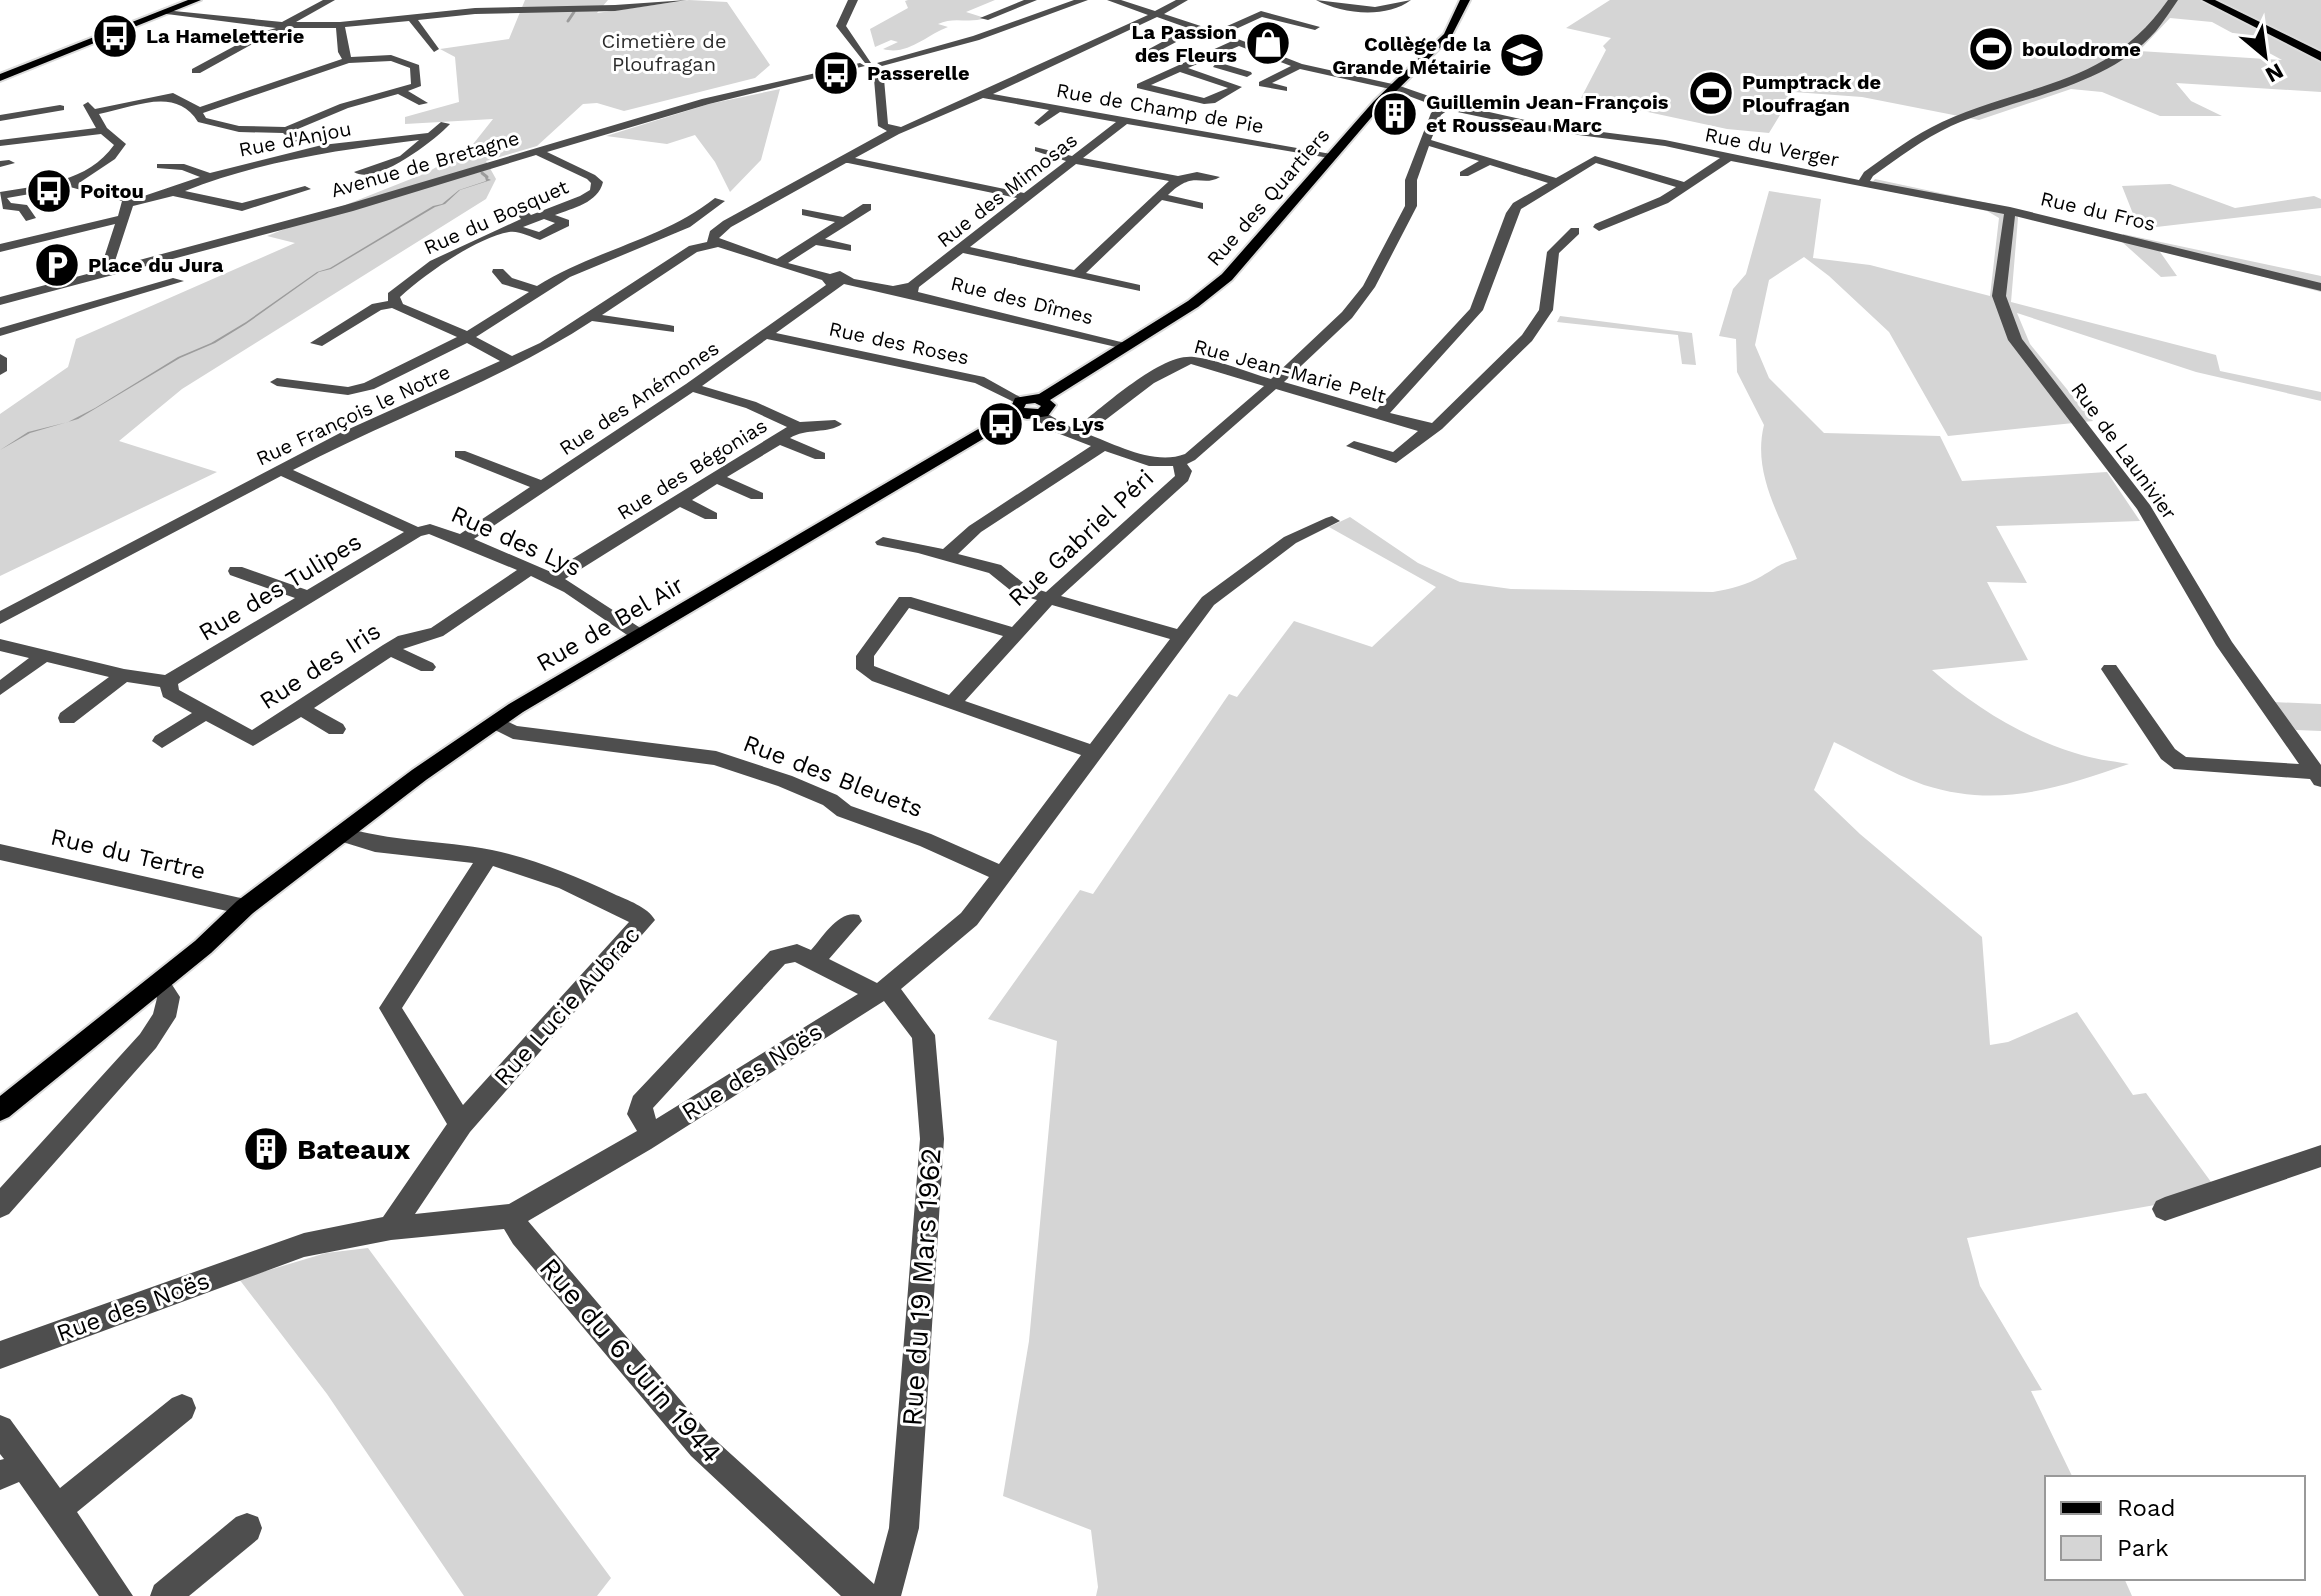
<svg xmlns="http://www.w3.org/2000/svg" width="2321" height="1596" font-family="'Work Sans',sans-serif">
  <style>
    .green { fill: #d5d5d5; fill-rule: evenodd }
    .water { fill: #9c9c9c }
    .lines { fill: none; stroke-linecap: round; stroke-linejoin: round }
    .stream { stroke: #9c9c9c; stroke-width: 3 }
    .major-casing { stroke: #dbdbdb; stroke-width: 4 }
    .highway-casing { stroke: #dbdbdb; stroke-width: 4 }
    .minor { fill: #4e4e4e; fill-rule: evenodd }
    .major { fill: #000; fill-rule: evenodd }
    .highway { fill: #000; fill-rule: evenodd }
    .labels { text-anchor: middle; stroke-width: 6; stroke-linejoin: round; paint-order: stroke }
    .far-poi-label { font-size: 20px; font-weight: bold; fill: #000; stroke: #fff; text-anchor: start }
    .far-park-label { font-size: 20px; fill: #2c2c2c; stroke: #fff }
    .far-street-label { font-size: 20px; fill: #000; stroke: #fff }
    .street-label { font-size: 24px; fill: #000; stroke: #fff }
    .near-poi-label { font-size: 28px; font-weight: bold; fill: #000; stroke: #fff; text-anchor: start }
    .near-street-label { font-size: 28px; fill: #000; stroke: #fff }
  </style>
  <rect width="100%" height="100%" fill="#fff"/>
  <g class="green">
    <path d="M525,0H608L597,13L689,0L727,2L770,65L755,78L624,111L597,103L583,104L537,146L486,161L496,179L486,199L182,389L119,441L217,472L0,576V414L68,367L76,339L295,243L267,236L426,173L470,148L493,119L405,124V117L459,102L455,57L440,49L509,39Z"/>
    <path d="M908,0H995L966,12L985,18C969,24 954,16 938,24L948,27C926,35 908,56 883,49L898,42L891,40L875,47L870,29L908,8L905,1Z"/>
    <path d="M1610,0H2321V92L2176,83L2191,101L2222,116H2160L2102,92L2071,89L1979,120L1862,97L1794,92L1769,133L1727,129L1620,106L1622,104L1581,98L1606,50L1603,46L1611,38L1566,28ZM2170,18L2212,22L2282,60L2139,51Z"/>
    <path d="M780,89L761,160L730,192L715,162L695,135L667,144L606,136L709,104Z"/>
    <path d="M1875,179L2015,209L2018,218L2011,302L2216,355L2220,371L2321,392V401L2196,372L2017,313L2030,344L2093,421L1948,436L1889,332L1829,276L1804,257L1769,280L1755,345L1769,378L1824,433L1940,436L1962,481L2107,472L2140,521L1996,526L2027,583L1987,582L2028,660L1932,670C1973,706 2023,737 2075,753C2092,759 2112,761 2129,764C2057,788 2000,809 1924,785C1893,774 1863,756 1834,742L1814,790L1860,834L1982,937L1990,1045L2008,1042L2077,1012L2133,1095L2146,1093L2214,1186L2155,1205L1967,1238L1980,1286L2042,1390L2031,1391L2073,1478H2047V1578H2124L2132,1596H1096L1098,1587L1091,1530L1003,1496L1029,1341L1057,1041L988,1019L1080,890L1093,894L1229,694L1237,697L1294,621L1372,647L1436,587L1329,527L1350,517L1418,563L1460,582L1511,589L1713,592C1731,589 1746,585 1762,576C1778,567 1778,564 1797,559C1780,516 1752,473 1764,425L1737,372L1736,339L1719,336L1733,289L1746,274L1769,191L1821,199L1813,258L1870,265L1990,296L1999,218L1987,211L1869,187Z"/>
    <path d="M2170,184L2235,208L2314,196L2321,199V208L2139,229L2122,186Z"/>
    <path d="M2123,234L2321,276V292L2158,249L2177,276L2161,277L2121,241Z"/>
    <path d="M1560,316L1692,333L1696,365L1682,364L1678,335L1557,322Z"/>
    <path d="M2273,702L2321,704V731L2296,730Z"/>
    <path d="M368,1248L611,1578L597,1596H464L327,1394L239,1279L326,1253Z"/>
  </g>
  <path class="water" d="M485,177L491,180L460,190L445,204L435,207L331,269L319,272L246,324L215,343L180,358L78,419L30,433L0,450L28,432L68,422L95,408L178,357L211,343L246,322L317,272L330,268L433,206L442,204L459,190L486,181Z"/>
  <g class="lines">
    <g class="stream">
      <path d="M568,21L574,12"/>
      <path d="M482,173L487,177"/>
    </g>
    <g class="major-casing">
      <g id="major">
        <path d="M188,0H201L0,81V74Z"/>
        <path d="M1460,0H1470L1451,37L1382,105L1232,280L1198,307L1050,400L1056,405L1048,416L1027,419L1020,417L523,712L426,780L253,913L211,953L9,1117L0,1121V1096L195,941L237,901L412,770L509,704L1009,411L1015,398L1039,394L1188,301L1222,274L1374,101L1444,34ZM1035,403L1041,406L1038,409L1024,408L1026,404Z"/>
      </g>
    </g>
    <g class="highway-casing">
      <path id="highway" d="M2202,0H2215L2321,52V61Z"/>
    </g>
    <g class="minor">
      <path d="M323,0H335L296,22H340L475,8L615,5L687,0L615,11L475,14L418,20L439,49L434,52L409,21L345,27L351,57L391,55L419,65L421,86L408,91L428,103L419,105L398,94L348,108L293,131L299,140L294,143L283,133L239,132L198,122C176,86 135,107 99,114L107,128L126,144L115,159L79,183L135,199L200,177L182,170L157,168V164H184L210,173L322,145L428,133L441,122L450,124C434,141 376,186 354,172L400,156L419,140C338,150 261,161 185,191L242,203L305,186L311,189L242,211L173,196L133,206L115,261L117,266L345,205L702,99L860,63L865,66L709,104L547,152L595,175L603,182C598,203 573,208 555,215L569,220V226L540,240C531,237 518,230 509,232C476,238 425,274 400,297L403,304L467,331L529,292L502,284L492,272L493,269H503L512,278L537,286C594,250 662,240 715,198L725,201L690,227L570,277L476,337L512,356L540,343L689,246L707,242L710,231L723,221L887,131L878,126L874,79L867,71L869,66H877L884,79L888,124L901,127L1148,15L1107,0H1121L1155,11L1176,0H1188L1164,14L1216,31L1261,11L1320,27L1315,30L1262,17L1225,34L1302,64L1397,85L1449,103L1547,125L1665,140L1859,180L1864,172C1889,154 1914,135 1942,122C2030,82 2107,87 2168,0H2178C2171,10 2164,21 2156,31C2105,89 2019,96 1951,126C1923,139 1898,158 1873,176L1870,181L2010,207L2321,283V291L2015,216L2006,296L2022,339L2150,505L2232,642L2321,765V787L2314,785L2310,779L2174,769L2161,759L2101,669L2104,665H2116L2175,749L2186,757L2299,764L2216,645L2137,509L2008,340L1992,296L2004,214L1731,161L1668,203L1599,231L1593,227L1595,224L1660,197L1676,187L1596,163L1521,209L1483,310L1390,413L1432,423L1522,335L1539,310L1547,252L1571,228H1579V234L1559,253L1553,310L1532,341L1442,429L1396,463L1346,446L1354,441L1393,452L1418,431L1276,389L1195,460L1187,464L1192,471L1188,481L1061,596L1177,629L1202,597L1284,537L1326,518L1332,516L1340,521L1296,543L1214,605L977,925L901,989L935,1035L944,1139L919,1528L901,1596H841L691,1456L513,1244L504,1229L391,1240L304,1257L0,1369V1341L304,1233L383,1217L447,1124L379,1008L473,863L375,852L333,839L330,834L333,829L340,826C390,842 442,840 492,850C534,859 575,876 614,894C627,900 648,907 655,920L470,1132L415,1214L509,1204L637,1131L627,1114L633,1096L770,951L797,944L811,950C823,937 839,909 859,915L862,921L829,959L877,983L961,913L989,877L920,846L837,816L823,805L778,786L714,765L513,739L489,727L487,722L496,716L517,726L716,751L792,776L837,795L851,806L931,834L999,864L1081,755L872,681L856,669V656L899,597H911L1012,627L1037,600L1015,594L989,573L918,553L877,545L875,542L883,537L943,549L969,526L1091,446L1052,431L1034,418V412H1044L1074,429C1100,410 1161,352 1194,357C1220,360 1246,372 1271,379L1342,312L1363,286L1405,206V180L1431,113L1438,107L1390,89L1300,69L1272,83L1287,87V91L1259,86V82L1291,66L1239,46L1188,68L1242,87L1215,103L1204,104L1137,88V84L1230,42L1197,31L1142,60H1136V56L1188,28L1157,17L993,94L1331,154L1337,157L1335,159L1127,124L1083,158L1178,176L1197,172L1220,177C1201,188 1195,169 1168,195L1203,203V209L1162,200L1086,273L1140,285V291L963,253L919,287L918,292L1129,344V350L844,284L776,333L984,377L1027,401L1020,405L975,383L767,339L702,386L756,402L800,422L835,420L842,424C828,434 806,428 790,438L825,453V459H815L780,445L727,477L763,493V499H751L717,484L692,500L717,513V519H705L680,507L565,579L645,631L648,635L645,639H633L564,592L531,576L443,636L403,649L433,663L436,667L433,671H421L391,657L314,708L343,724L346,729L343,734H329L301,717L253,746L206,721L162,748L152,741L155,736L192,713L163,697L160,687L127,682L74,723H60L58,718L60,713L109,677L47,662L0,695V680L29,658L0,651V639L124,669L165,675L295,598L230,575L228,571L230,567H242L307,590L404,532L281,476L0,624V611L340,433L500,361L467,343L374,389L348,395L277,386L270,382L277,378L348,387L364,383L457,337L392,308L381,310L322,346L310,343L372,304L388,301V293L430,261L521,219L512,209L514,206L533,196H541V202L526,210L531,215L580,196L590,190L591,183L587,179L536,155L353,211L0,305V297L106,269L103,261L115,224L0,252V244L118,216L122,201L70,187L7,198L11,203L27,205L36,218L26,221L19,211L3,209L0,192C41,185 88,182 114,145L101,134L0,146V140L96,128L83,105L88,102L95,109L173,93L200,107L342,59L338,52L336,28H286L285,31L265,37L200,73H192V69L259,33L276,28L159,13L164,10L282,22ZM391,61L410,68L411,84L340,104L285,127L239,126L206,118L203,113L349,63ZM1180,72L1228,88L1204,98L1151,85ZM983,98L1049,110L1034,123L1039,126L1060,112L1116,122L1072,156L1035,147V151L1066,161L1024,193L855,158L899,134ZM1448,110L1547,131L1665,146L1720,158L1684,182L1595,156L1556,178L1431,140L1441,115ZM1429,146L1479,161L1460,172V176H1468L1490,165L1548,183L1513,203L1506,213L1470,309L1377,409L1284,382L1352,318L1375,287L1417,206V180ZM846,163H848L1017,198L908,283L893,286L854,279L840,271L830,274L788,263L816,245L851,251V245L825,239L871,210V204H863L843,217L802,209V215L835,222L777,259L719,238L731,227ZM1076,164L1169,181L1074,270L970,247ZM544,219L555,223L539,232L523,227ZM718,247L822,280L826,285L686,384L541,480L465,451H455V457L530,487L460,534L430,524L418,527L293,470C391,418 499,382 592,321L674,332V326L669,325L602,315L697,252ZM1191,364L1264,386L1185,454C1154,466 1115,444 1087,434L1154,383ZM693,392L746,408L787,427L551,572L474,539ZM1105,451L1149,466H1173L1175,476L1046,592L1027,586L1001,565L958,554L981,532ZM429,534L517,570L431,628L398,636L383,645L252,730L179,690L178,684L421,536ZM1052,605L1170,639L1090,744L965,701ZM909,608L1003,636L949,695L874,666V656ZM493,866L559,888L629,922L463,1105L402,1008ZM795,962L858,994L656,1119L653,1108L785,964ZM884,1001L912,1038L920,1139L889,1528L874,1584L711,1436L528,1221L651,1149Z"/>
      <path d="M848,0H858L846,26L871,63H865L836,26Z"/>
      <path d="M1024,0H1037L988,20L980,18Z"/>
      <path d="M1074,0H1088L979,40L882,66L877,63L973,36Z"/>
      <path d="M1316,0L1375,7L1411,0C1386,19 1342,14 1316,0Z"/>
      <path d="M1217,62L1251,72L1252,74L1247,77L1213,67Z"/>
      <path d="M60,105L64,106V110L0,121V115Z"/>
      <path d="M0,161L9,160L15,163L0,167Z"/>
      <path d="M173,278L184,281L0,336V328Z"/>
      <path d="M0,354L7,358V371L0,375Z"/>
      <path d="M0,844L245,899L253,901L256,907L253,913L245,915L0,860Z"/>
      <path d="M159,974L167,977L180,997L176,1017L156,1048L9,1214L0,1218V1188L140,1034L153,1014L157,998L148,983L151,977Z"/>
      <path d="M2321,1145V1167L2165,1221L2156,1217L2152,1209L2156,1201L2165,1197Z"/>
      <path d="M182,1394L192,1398L196,1408L192,1418L77,1512L133,1596H99L19,1482L0,1490V1460L4,1459L0,1454V1415L10,1419L60,1488L172,1398Z"/>
      <path d="M247,1513L258,1517L262,1528L258,1539L189,1596H150L154,1585L236,1517Z"/>
    </g>
    <use href="#major" class="major"/>
    <use href="#highway" class="highway"/>
  </g>
  <defs>
    <g id="bus-disc" transform="scale(2.3)"><circle r="9.5" fill="#000" stroke="#fff"/><path d="M-5-6H5V4H4V6H2V4H-2V6H-4V4H-5ZM-3.5-4V0h7V-4ZM-3.5 1.2v1.5H-2V1.2ZM2 1.2v1.5H3.5V1.2Z" fill="#fff"/></g>
    <g id="shop-disc" transform="scale(2.3)"><circle r="9.5" fill="#000" stroke="#fff"/><path d="M-5-2.5h2.3a2.7 3.5 0 0 1 5.4 0H5L5.5 6h-11ZM-1.5-2.5h3a1.5 2.3 0 0 0-3 0Z" fill="#fff"/></g>
    <g id="stadium-disc" transform="scale(2.3)"><circle r="9.5" fill="#000" stroke="#fff"/><path d="M0-5a6.5 5 0 1 0 0 10a6.5 5 0 1 0 0-10ZM-3.5-1.8h7v3.6h-7Z" fill="#fff"/></g>
    <g id="school-disc" transform="scale(2.3)"><circle r="9.5" fill="#000" stroke="#fff"/><path d="M0-5L7-2L0 1L-7-2ZM-4 1L0 2.5L4 1V4Q0 6-4 4Z" fill="#fff"/></g>
    <g id="building-disc" transform="scale(2.3)"><circle r="9.5" fill="#000" stroke="#fff"/><path d="M-4-6H4V6H1V3H-1V6H-4ZM-2.5-4.3h1.7v1.8h-1.7ZM.8-4.3h1.7v1.8H.8ZM-2.5-1h1.7V.8h-1.7ZM.8-1h1.7V.8H.8Z" fill="#fff"/></g>
    <g id="parking-disc" transform="scale(2.3)"><circle r="9.5" fill="#000" stroke="#fff"/><path d="M-3.5-5.5H1a3.5 3.5 0 0 1 0 7H-1V5.5H-3.5ZM-1-3.4V-.6H.8a1.4 1.4 0 0 0 0-2.8Z" fill="#fff"/></g>
  </defs>
  <g fill-rule="evenodd">
    <use href="#bus-disc" x="115" y="36"/>
    <use href="#shop-disc" x="1268" y="43"/>
    <use href="#stadium-disc" x="1991" y="49"/>
    <use href="#school-disc" x="1522" y="55"/>
    <use href="#bus-disc" x="836" y="73"/>
    <use href="#stadium-disc" x="1711" y="93"/>
    <use href="#building-disc" x="1395" y="114"/>
    <use href="#bus-disc" x="49" y="191"/>
    <use href="#parking-disc" x="57" y="265"/>
    <use href="#bus-disc" x="1001" y="424"/>
    <use href="#building-disc" x="266" y="1149"/>
  </g>
  <g class="labels">
    <g class="far-poi-label">
      <text x="1237" y="39" text-anchor="end">La Passion<tspan x="1237" dy="23">des Fleurs</tspan></text>
      <text x="146" y="43">La Hameletterie</text>
      <text x="1491" y="51" text-anchor="end">Collège de la<tspan x="1491" dy="23">Grande Métairie</tspan></text>
      <text x="2022" y="56">boulodrome</text>
      <text x="867" y="80">Passerelle</text>
      <text x="1742" y="89">Pumptrack de<tspan x="1742" dy="23">Ploufragan</tspan></text>
      <text x="1426" y="109">Guillemin Jean-François<tspan x="1426" dy="23">et Rousseau Marc</tspan></text>
      <text x="80" y="198">Poitou</text>
      <text x="88" y="272">Place du Jura</text>
      <text x="1032" y="431">Les Lys</text>
    </g>
    <g class="far-park-label">
      <text x="664" y="48">Cimetière de<tspan x="664" dy="23">Ploufragan</tspan></text>
    </g>
    <g class="far-street-label">
      <text transform="translate(1160 108) rotate(10)" y="7">Rue de Champ de Pie</text>
      <text transform="translate(295 139) rotate(-11)" y="7">Rue d'Anjou</text>
      <text transform="translate(1772 147) rotate(11)" y="7">Rue du Verger</text>
      <text transform="translate(425 164) rotate(-16)" y="7">Avenue de Bretagne</text>
      <text transform="translate(1007 190) rotate(-38)" y="7">Rue des Mimosas</text>
      <text transform="translate(1268 197) rotate(-49)" y="7">Rue des Quartiers</text>
      <text transform="translate(2098 211) rotate(13)" y="7">Rue du Fros</text>
      <text transform="translate(496 217) rotate(-24)" y="7">Rue du Bosquet</text>
      <text transform="translate(1022 300) rotate(14)" y="7">Rue des Dîmes</text>
      <text transform="translate(899 343) rotate(12)" y="7">Rue des Roses</text>
      <text transform="translate(1290 371) rotate(15)" y="7">Rue Jean-Marie Pelt</text>
      <text transform="translate(639 398) rotate(-34)" y="7">Rue des Anémones</text>
      <text transform="translate(353 415) rotate(-25)" y="7">Rue François le Notre</text>
      <text transform="translate(2124 451) rotate(54)" y="7">Rue de Launivier</text>
      <text transform="translate(692 469) rotate(-32)" y="7">Rue des Bégonias</text>
    </g>
    <g class="street-label">
      <text transform="translate(1081 538) rotate(-43)" y="8">Rue Gabriel Péri</text>
      <text transform="translate(516 541) rotate(24)" y="8">Rue des Lys</text>
      <text transform="translate(280 587) rotate(-31)" y="8">Rue des Tulipes</text>
      <text transform="translate(610 624) rotate(-30)" y="8">Rue de Bel Air</text>
      <text transform="translate(320 666) rotate(-33)" y="8">Rue des Iris</text>
      <text transform="translate(833 776) rotate(21)" y="8">Rue des Bleuets</text>
      <text transform="translate(128 854) rotate(13)" y="8">Rue du Tertre</text>
      <text transform="translate(567 1006) rotate(-48)" y="8">Rue Lucie Aubrac</text>
      <text transform="translate(752 1072) rotate(-32)" y="8">Rue des Noës</text>
      <text transform="translate(133 1307) rotate(-20)" y="8">Rue des Noës</text>
    </g>
    <g class="near-poi-label">
      <text x="297" y="1159">Bateaux</text>
    </g>
    <g class="near-street-label">
      <text transform="translate(921 1287) rotate(-86)" y="10">Rue du 19 Mars 1962</text>
      <text transform="translate(631 1360) rotate(49)" y="10">Rue du 6 Juin 1944</text>
    </g>
  </g>
  <rect x="2045" y="1476" width="260" height="104" fill="#ffffff" stroke="#999999" stroke-width="2"/>
  <rect x="2061" y="1502" width="40" height="12" fill="#000000" stroke="#999999" stroke-width="2"/>
  <text x="2117" y="1516" font-size="24" fill="#000000">Road</text>
  <rect x="2061" y="1536" width="40" height="24" fill="#d5d5d5" stroke="#999999" stroke-width="2"/>
  <text x="2117" y="1556" font-size="24" fill="#000000">Park</text>
  <g transform="translate(2265 56) rotate(151)" stroke="#ffffff" stroke-width="6" paint-order="stroke">
  <path d="M0-6L14 30L0 20L-14 30Z" fill="#000000"/>
  <text y="-12" font-size="22" font-weight="bold" text-anchor="middle" fill="#000000">N</text>
  </g>
</svg>
